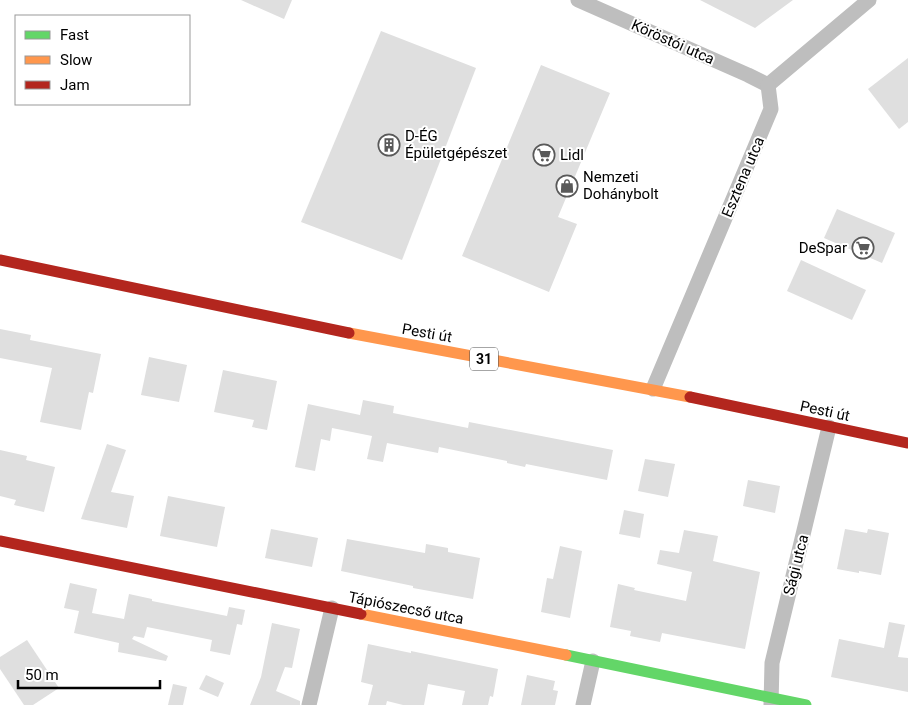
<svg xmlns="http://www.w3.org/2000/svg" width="908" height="705" font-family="Roboto,sans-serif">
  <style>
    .building { fill: #dfdfdf }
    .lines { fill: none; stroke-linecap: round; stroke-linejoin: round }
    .street { stroke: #bebebe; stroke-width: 15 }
    .fast { stroke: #63d668; stroke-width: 11 }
    .slow { stroke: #ff974d; stroke-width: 11 }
    .jam { stroke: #b3261e; stroke-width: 11 }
    .labels { text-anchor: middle; stroke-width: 4; stroke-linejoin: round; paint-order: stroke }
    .shield { fill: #fff; stroke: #4c4c4c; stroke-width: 1 }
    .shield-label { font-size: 14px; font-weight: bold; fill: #000 }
    .street-label { font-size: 15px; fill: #000; stroke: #fff }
    .poi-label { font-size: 15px; fill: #000; stroke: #fff; text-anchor: start }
  </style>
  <rect width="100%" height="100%" fill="#fff"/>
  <g class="building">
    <path d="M241,0H292L284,19Z"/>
    <path d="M700,0H793L755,28Z"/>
    <path d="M381,31L476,68L402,260L301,222Z"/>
    <path d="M908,58V122L899,129L868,89Z"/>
    <path d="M541,65L610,93L558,217L577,224L549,292L462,256Z"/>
    <path d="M837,209L895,233L882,263L824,238Z"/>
    <path d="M801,260L866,290L852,320L787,291Z"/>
    <path d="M0,329L31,335L30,340L101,354L93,393L89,392L81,430L40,422L52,368L0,358Z"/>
    <path d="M149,357L187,365L179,402L141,395Z"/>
    <path d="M223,370L277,381L267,430L252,427L254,420L214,412Z"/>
    <path d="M363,400L394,406L393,413L468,428L469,422L613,450L607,480L526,464L525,467L507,463V461L439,447L438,453L387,443L383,462L367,459L372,436L332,428L330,441L321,439L315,471L295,467L308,404L360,415Z"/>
    <path d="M107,444L126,450L111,492L134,496L127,528L81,519Z"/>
    <path d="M0,450L27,456L26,460L55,467L44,512L14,505L16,500L0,496Z"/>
    <path d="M645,459L675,464L668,497L638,491Z"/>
    <path d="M748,480L780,486L775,513L743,506Z"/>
    <path d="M168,496L225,507L217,547L160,536Z"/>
    <path d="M624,510L644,514L640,538L619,534Z"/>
    <path d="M271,529L318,538L312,567L265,558Z"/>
    <path d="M845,529L867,533L868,529L889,533L881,575L859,571V573L837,569Z"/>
    <path d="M684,530L718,536L713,561L760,572L745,649L662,633L660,642L630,636L631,631L610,627L618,584L635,588L634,590L686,601L692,572L657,564L660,550L679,553Z"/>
    <path d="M347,539L425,553L426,544L448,548V552L480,558L473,599L413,588V586L341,571Z"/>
    <path d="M560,546L582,551L570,618L541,612L547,578L553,579Z"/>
    <path d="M70,583L97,589L92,613L124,619L129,594L152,599V601L227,616L229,607L245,610L242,625L237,624L230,655L210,651L212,640L147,627L144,638L134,636L132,639L168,656L166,661L118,652L119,643L74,633L79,611L64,608Z"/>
    <path d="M889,622L905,625L898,657L908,658V692L831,677L839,639L884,648Z"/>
    <path d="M272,623L300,629L292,668L285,667L276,691L300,701V705H250L261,677Z"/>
    <path d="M27,640L59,688L33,705H24L0,669V657Z"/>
    <path d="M368,644L411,653V651L498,669L493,697L490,696L488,705H462L465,691L428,684L424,705H403L387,701L386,705H368L373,685L361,682Z"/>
    <path d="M206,675L224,683L218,697L199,689Z"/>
    <path d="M527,675L555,681L553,690L558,691L555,705H521Z"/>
    <path d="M173,684L187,687L183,705H168Z"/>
  </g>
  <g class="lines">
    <g class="street">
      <path d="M578,0L748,75L768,85"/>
      <path d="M768,85L869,0"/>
      <path d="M653,389L771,109L768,85"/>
      <path d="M309,705L332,608"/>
      <path d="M583,705L593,661"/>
      <path d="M771,705L772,663L829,427"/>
    </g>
    <path class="fast" d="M566,655L806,705"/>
    <g class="slow">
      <path d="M349,333L690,397"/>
      <path d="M361,614L566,655"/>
    </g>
    <g class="jam">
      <path d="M0,260L349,333"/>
      <path d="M690,397L908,443"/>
      <path d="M0,541L361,614"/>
    </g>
  </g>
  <defs>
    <g id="building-ring" transform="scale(1.125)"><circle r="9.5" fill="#fff" stroke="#595959" stroke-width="1.5"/><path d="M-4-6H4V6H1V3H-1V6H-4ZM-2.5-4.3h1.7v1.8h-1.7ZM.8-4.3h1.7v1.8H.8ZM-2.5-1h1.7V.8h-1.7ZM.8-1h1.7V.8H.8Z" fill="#595959"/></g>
    <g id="supermarket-ring" transform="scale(1.125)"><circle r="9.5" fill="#fff" stroke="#595959" stroke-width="1.5"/><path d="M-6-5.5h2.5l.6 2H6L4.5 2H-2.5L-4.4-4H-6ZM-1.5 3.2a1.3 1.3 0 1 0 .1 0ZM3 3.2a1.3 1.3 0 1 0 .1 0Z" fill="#595959"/></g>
    <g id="shop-ring" transform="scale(1.125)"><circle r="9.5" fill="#fff" stroke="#595959" stroke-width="1.5"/><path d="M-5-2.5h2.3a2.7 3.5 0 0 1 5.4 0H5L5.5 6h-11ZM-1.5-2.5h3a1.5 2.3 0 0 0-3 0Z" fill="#595959"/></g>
  </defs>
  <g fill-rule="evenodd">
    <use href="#building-ring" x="389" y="145"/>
    <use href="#supermarket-ring" x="544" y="155"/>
    <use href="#shop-ring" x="567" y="186"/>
    <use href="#supermarket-ring" x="863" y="248"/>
  </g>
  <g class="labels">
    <rect class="shield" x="470" y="347.5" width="28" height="23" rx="4"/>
    <g class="shield-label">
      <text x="484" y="364">31</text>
    </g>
    <g class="street-label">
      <text transform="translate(673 42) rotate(24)" y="5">Köröstói utca</text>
      <text transform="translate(743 177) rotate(-67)" y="5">Esztena utca</text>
      <text transform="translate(427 333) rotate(10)" y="5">Pesti út</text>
      <text transform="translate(825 411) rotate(12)" y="5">Pesti út</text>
      <text transform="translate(796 565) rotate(-76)" y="5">Sági utca</text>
      <text transform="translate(406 608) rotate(11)" y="5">Tápiószecső utca</text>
    </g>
    <g class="poi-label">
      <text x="405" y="141">D-ÉG<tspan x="405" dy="17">Épületgépészet</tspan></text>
      <text x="560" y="160">Lidl</text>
      <text x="583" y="182">Nemzeti<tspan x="583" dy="17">Dohánybolt</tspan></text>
      <text x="847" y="253" text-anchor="end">DeSpar</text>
    </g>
  </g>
  <rect x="15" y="15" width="175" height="90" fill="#ffffff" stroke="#999999"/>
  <rect x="25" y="31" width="25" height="8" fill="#63d668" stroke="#999999"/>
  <text x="60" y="40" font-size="15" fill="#000000">Fast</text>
  <rect x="25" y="56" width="25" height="8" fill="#ff974d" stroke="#999999"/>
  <text x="60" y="65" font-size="15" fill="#000000">Slow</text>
  <rect x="25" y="81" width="25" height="8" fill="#b3261e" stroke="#999999"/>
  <text x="60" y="90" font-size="15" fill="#000000">Jam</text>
  <path d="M18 680v8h142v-8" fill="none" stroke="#000000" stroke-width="2.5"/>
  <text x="25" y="680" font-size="15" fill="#000000" stroke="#ffffff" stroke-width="4" paint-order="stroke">50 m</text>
</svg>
